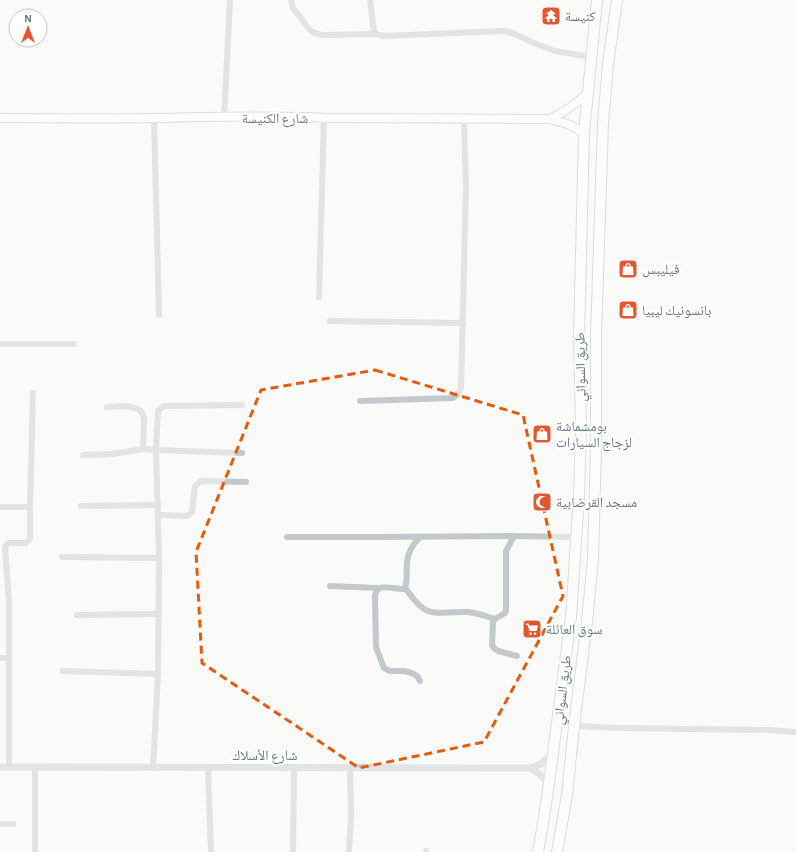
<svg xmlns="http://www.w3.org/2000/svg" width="796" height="852" font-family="'Alegreya Sans','Noto Naskh Arabic',sans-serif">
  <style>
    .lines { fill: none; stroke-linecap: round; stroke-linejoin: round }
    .secondary-casing { stroke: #b3babf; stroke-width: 10 }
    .trunk-casing { stroke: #b4b9bd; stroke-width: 12 }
    .minor { stroke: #c3c8cc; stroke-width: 6 }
    .tertiary { stroke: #c3c8cc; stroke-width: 7 }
    .secondary { stroke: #fff; stroke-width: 8 }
    .trunk { stroke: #fff; stroke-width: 10 }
    .marked { fill: none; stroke: #e8590c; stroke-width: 3; stroke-dasharray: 8 5; stroke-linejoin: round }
    .labels { text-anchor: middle; stroke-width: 4; stroke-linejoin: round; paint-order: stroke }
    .poi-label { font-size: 14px; fill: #657683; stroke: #fff; text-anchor: start }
    .street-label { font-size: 14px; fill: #657683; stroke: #fff }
  </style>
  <rect width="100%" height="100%" fill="#fafaf8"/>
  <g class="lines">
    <g class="secondary-casing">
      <g id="secondary">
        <path d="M0,118C51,118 102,119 153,118C209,117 267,115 324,118L549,119L568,124L584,133"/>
        <path d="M549,119C564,113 575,104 587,94"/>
      </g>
    </g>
    <g class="trunk-casing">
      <g id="trunk">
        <path d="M538,852L543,824L549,783L571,617L579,497L581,428L579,336L584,133L597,0"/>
        <path d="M557,852L567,795L574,726L587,622L593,559L596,447V336L603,123L608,64L617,0"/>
      </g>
    </g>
    <g class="minor">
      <path d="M291,0L293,8L310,30L315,33L322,35L376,34"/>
      <path d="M370,0L374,31L376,34L383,36L502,31L510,32L536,44L555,51L591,57"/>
      <path d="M154,118L159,315"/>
      <path d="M224,118L230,0"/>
      <path d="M319,297L324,118"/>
      <path d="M330,321L463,323"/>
      <path d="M0,344H74"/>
      <path d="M360,401L453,398L458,394L461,388L466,187L464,118"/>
      <path d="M242,405L164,406L161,408L158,411L156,450L242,453"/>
      <path d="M107,407L128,406L140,410L144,417L143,449"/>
      <path d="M83,455L112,454L143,449L156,450L159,558L158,674L153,768"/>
      <path d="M81,506L158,505"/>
      <path d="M0,507H30"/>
      <path d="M159,515L185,516L189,515L192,512L195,486L201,481L246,482"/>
      <path d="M514,536L506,551V610L505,613L495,619L493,622L492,645L494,648L498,651L517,656"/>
      <path d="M287,537H377L514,536L576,537"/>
      <path d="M420,537C413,544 408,552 407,562C406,571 408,579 405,588L403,589C397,589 384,586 380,588C376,589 376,593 375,596L376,647L384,668L390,671H404L412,673L417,676L420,681"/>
      <path d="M62,557L159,558"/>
      <path d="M330,586L378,588"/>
      <path d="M405,588C411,595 416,604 424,609C435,616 455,611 468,612C477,613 486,616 495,619"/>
      <path d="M77,615L158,614"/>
      <path d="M0,658H9"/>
      <path d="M63,671L158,674"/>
      <path d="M574,726L619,728L771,730L796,732"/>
      <path d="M9,767V602L5,548L6,545L9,543H26L30,539V507L33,393"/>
      <path d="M208,768L211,852"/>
      <path d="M0,824H13"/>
      <path d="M35,852V767"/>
      <path d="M293,852L294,768"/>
      <path d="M349,852L351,818L350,768"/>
      <path d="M426,852V851"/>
    </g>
    <g class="tertiary">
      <path d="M0,767L530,768L541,764L553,753"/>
      <path d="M530,768L538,773L549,783"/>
    </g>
    <use href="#secondary" class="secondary"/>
    <use href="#trunk" class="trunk"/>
  </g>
  <path d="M0 0H796V852H0ZM375,370L523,415L563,596L484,742L359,768L202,663L196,552L261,390Z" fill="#fafaf8" fill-opacity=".55" fill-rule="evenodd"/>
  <path class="marked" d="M375,370L523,415L563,596L484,742L359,768L202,663L196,552L261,390Z"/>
  <defs>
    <g id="temple-square" transform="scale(1)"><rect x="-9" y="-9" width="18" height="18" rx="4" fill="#e4572e" stroke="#fff"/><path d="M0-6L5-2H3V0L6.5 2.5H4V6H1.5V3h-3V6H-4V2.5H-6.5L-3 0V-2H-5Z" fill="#fff"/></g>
    <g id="shop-square" transform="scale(1)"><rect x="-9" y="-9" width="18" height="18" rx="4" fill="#e4572e" stroke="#fff"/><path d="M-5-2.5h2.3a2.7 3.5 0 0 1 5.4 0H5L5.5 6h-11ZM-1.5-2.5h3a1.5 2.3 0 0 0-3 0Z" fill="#fff"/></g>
    <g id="mosque-square" transform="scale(1)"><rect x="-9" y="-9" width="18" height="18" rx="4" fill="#e4572e" stroke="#fff"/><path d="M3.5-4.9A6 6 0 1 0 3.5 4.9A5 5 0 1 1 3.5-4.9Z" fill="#fff"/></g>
    <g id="supermarket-square" transform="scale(1)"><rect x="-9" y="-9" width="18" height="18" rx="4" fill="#e4572e" stroke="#fff"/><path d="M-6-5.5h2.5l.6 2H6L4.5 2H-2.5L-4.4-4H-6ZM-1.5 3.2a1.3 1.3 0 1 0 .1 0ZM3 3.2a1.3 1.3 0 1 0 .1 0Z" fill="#fff"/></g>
  </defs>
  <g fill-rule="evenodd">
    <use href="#temple-square" x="551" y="16"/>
    <use href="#shop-square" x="628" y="269"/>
    <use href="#shop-square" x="628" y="310"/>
    <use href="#shop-square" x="542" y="434"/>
    <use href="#mosque-square" x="542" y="502"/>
    <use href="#supermarket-square" x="532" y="629"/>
  </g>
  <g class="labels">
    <g class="poi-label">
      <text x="565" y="21">كنيسة</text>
      <text x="642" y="274">فيليبس</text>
      <text x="642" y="315">بانسونيك ليبيا</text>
      <text x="556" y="431">بومشماشة<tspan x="556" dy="16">لزجاج السيارات</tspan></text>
      <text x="556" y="507">مسجد القرضابية</text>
      <text x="546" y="634">سوق العائلة</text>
    </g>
    <g class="street-label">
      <text x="275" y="123">شارع الكنيسة</text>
      <text transform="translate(580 367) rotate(-91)" y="5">طريق السواني</text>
      <text transform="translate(562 690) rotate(-83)" y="5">طريق السواني</text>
      <text x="265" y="760">شارع الأسلاك</text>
    </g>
  </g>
  <g transform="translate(28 28)"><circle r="19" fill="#ffffff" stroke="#c1c8cd"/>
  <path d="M0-3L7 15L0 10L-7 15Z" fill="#e4572e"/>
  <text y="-6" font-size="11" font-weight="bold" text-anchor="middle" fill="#657683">N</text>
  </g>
</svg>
